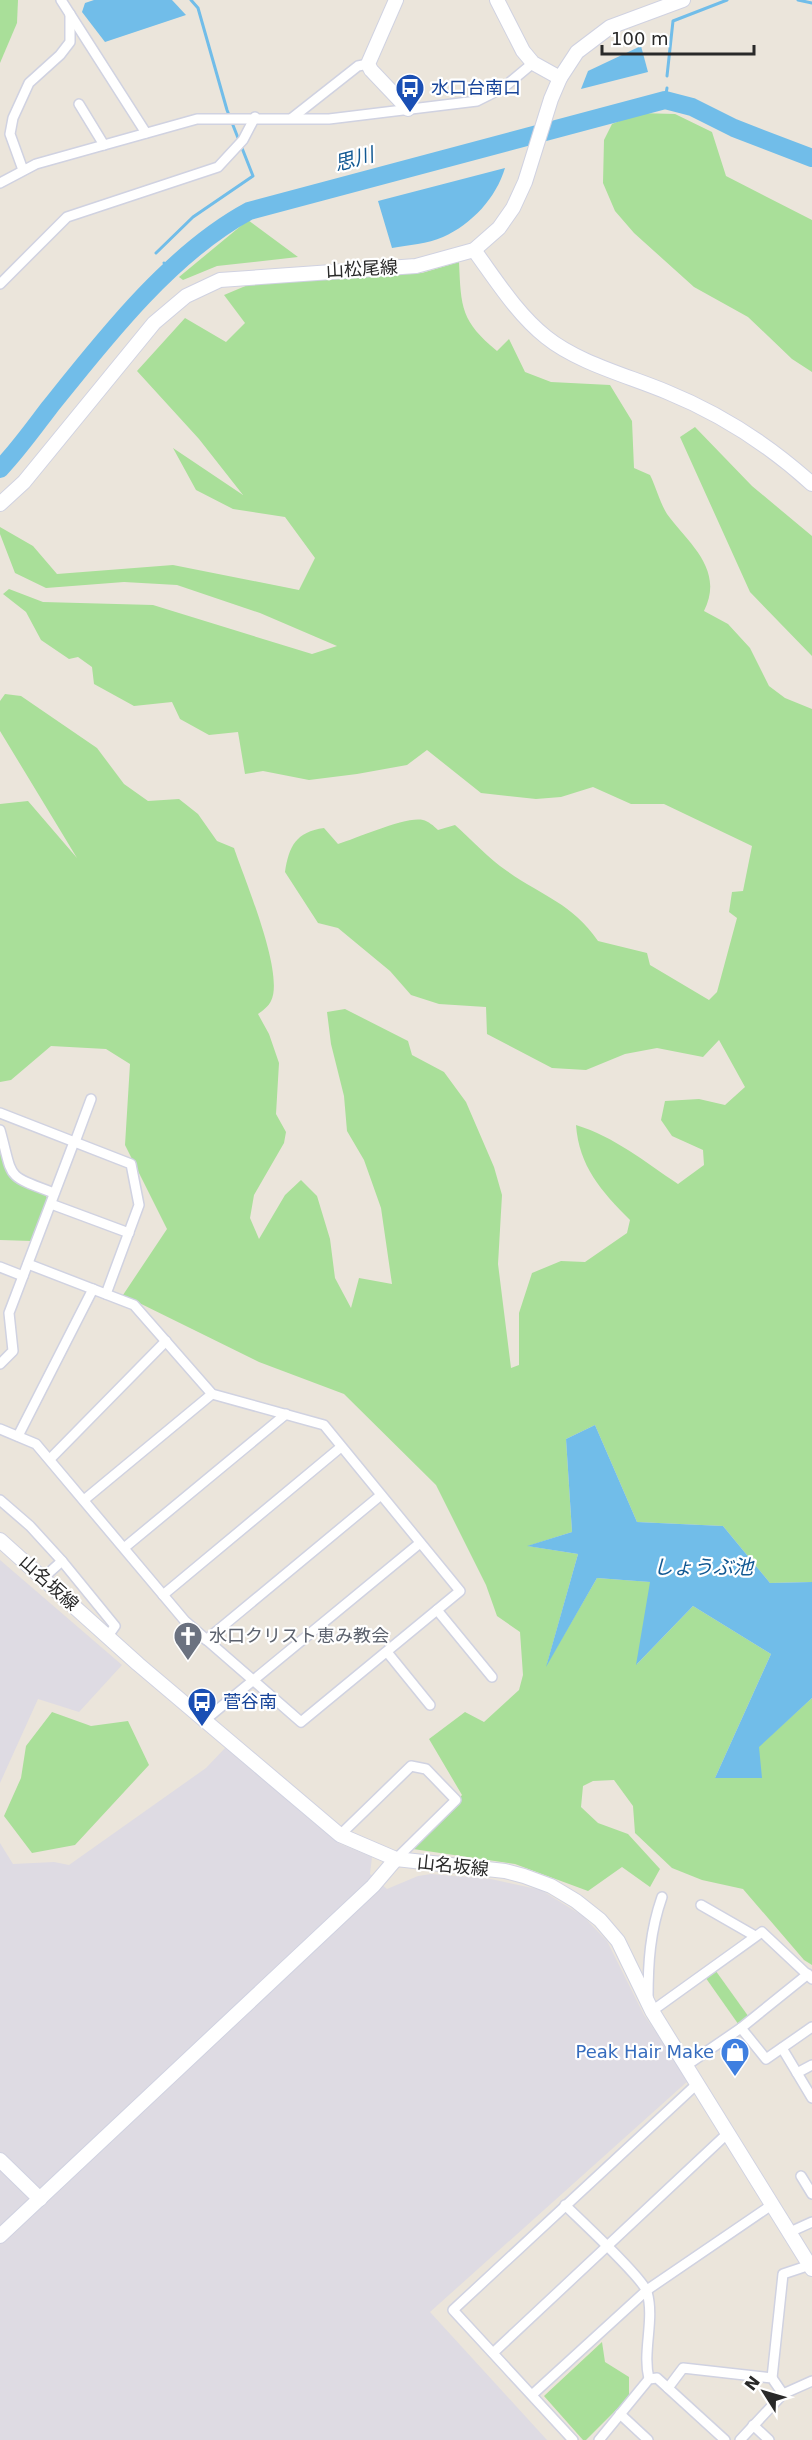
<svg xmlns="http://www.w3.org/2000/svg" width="812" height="2440" font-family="'DejaVu Sans','Noto Sans JP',sans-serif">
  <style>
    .industrial { fill: #dedbe3 }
    .green { fill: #a9df99 }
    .water { fill: #71bde9 }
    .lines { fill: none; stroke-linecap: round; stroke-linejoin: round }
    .stream { stroke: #71bde9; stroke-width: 3 }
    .river { stroke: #71bde9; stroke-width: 18 }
    .street-casing { stroke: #d0d2e1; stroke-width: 12 }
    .secondary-casing { stroke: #d0d2e1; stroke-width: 16 }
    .street { stroke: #fff; stroke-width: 9 }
    .secondary { stroke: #fff; stroke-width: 14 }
    .labels { text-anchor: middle; stroke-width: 4.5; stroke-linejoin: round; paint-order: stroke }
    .transit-label { font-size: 18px; fill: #164399; stroke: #fff; text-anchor: start }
    .street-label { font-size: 18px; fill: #292929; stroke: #fff }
    .worship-label { font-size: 18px; fill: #5b616d; stroke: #fff; text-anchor: start }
    .shop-label { font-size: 18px; fill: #366cbe; stroke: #fff; text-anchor: end }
    .water-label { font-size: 20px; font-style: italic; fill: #125993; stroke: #fff }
  </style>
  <rect width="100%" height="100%" fill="#ebe5db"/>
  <g class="industrial">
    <path d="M0,1560L122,1665L79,1712L38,1699L0,1783Z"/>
    <path d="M226,1747L340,1844L372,1857L370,1874L387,1889L418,1876L431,1874L491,1879L541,1890L583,1916L607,1941L644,2015L689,2080L430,2312L547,2440H0V1843L13,1864L54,1862L69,1865L206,1768Z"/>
  </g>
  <g class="green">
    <path d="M0,0H18L17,23L0,63Z"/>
    <path d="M639,113L675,114L712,132L726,176L812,220V372L792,359L748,317L694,287L634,233L615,211L603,183L604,140L612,124Z"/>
    <path d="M248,220L298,257L217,266L183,280L179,277Z"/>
    <path d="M459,262C461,308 461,321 497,351L509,339L525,372L551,382L610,385L632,421L634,468L650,475C656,487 660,503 667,514C688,543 725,569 704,611L728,624L750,648L769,686L785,698L812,709V1582L770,1583L723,1526L637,1522L595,1425L566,1439L572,1532L528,1546L578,1554L547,1664L597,1578L651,1582L637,1664L693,1606L771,1654L715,1778L758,1747L812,1698V1965L804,1960L743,1889L702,1880L672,1868L635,1833L633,1806L614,1780L593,1781L583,1786L581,1807L598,1823L628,1834L660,1869L650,1887L622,1867L588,1891L515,1864L413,1849L462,1795L429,1739L465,1712L484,1722L519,1690L523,1675L520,1632L497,1616L486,1585L436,1485L344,1394L259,1362L123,1295L167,1229L125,1145L130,1064L106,1049L51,1046L11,1080L0,1082V804L28,801L77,858L0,731V701L5,694L21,696L97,748L124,784L148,801L179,799L198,814L217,841L234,848C244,878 285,974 271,1001C269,1006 262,1011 258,1014L269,1034L279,1063L276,1114L286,1132L284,1143L254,1195L250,1218L259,1239L285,1195L301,1180L317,1196L330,1239L335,1278L351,1308L359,1278L392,1284L381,1208L364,1160L347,1131L344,1096L331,1044L327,1012L345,1009L408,1041L412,1055L444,1072L466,1102L494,1167L502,1195L498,1264L511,1368L519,1365V1313L532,1273L561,1261L585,1262L627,1233L630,1220C601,1191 579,1166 576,1125C615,1137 645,1162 678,1184L704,1165L703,1150L672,1136L661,1120L665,1101L699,1099L725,1105L745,1087L719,1040L703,1057L657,1048L625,1054L586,1070L552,1068L487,1034L486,1007L439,1004L411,995L390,971L338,928L318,923L285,872C289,846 296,832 324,828L338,844C358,838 406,816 423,820C428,821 434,826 438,830L455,825C472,840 488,858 507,871C542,896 572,903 598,941L647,953L650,965L709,1000L717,992L737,918L729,912L732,892L743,891L752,846L664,804H631L593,787L561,797L536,799L481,793L427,750L407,765L357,774L309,780L263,771L245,774L238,732L209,735L180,719L172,702L134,706L94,684L92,667L78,657L69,659L41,640L26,612L3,594L9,589L43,602L153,605L312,654L337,646L260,613L177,585L124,582L46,588L15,573L0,534V527L33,546L57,574L173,565L299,590L315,558L285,517L233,509L196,490L173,448L243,495L199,439L137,371L185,318L226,342L245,323L224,295L255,282L422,273Z"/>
    <path d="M695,427L752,486L812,536V656L750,592L680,437Z"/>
    <path d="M0,1140C5,1168 3,1178 32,1188C39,1191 44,1192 48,1199L32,1241L0,1240Z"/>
    <path d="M52,1712L91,1726L128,1721L149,1765L75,1845L32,1853L4,1816L21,1778L26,1746Z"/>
    <path d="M713,1967L751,2020L741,2028L703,1974Z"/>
    <path d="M602,2342L605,2362L629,2377V2397L586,2440H583L544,2396Z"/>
  </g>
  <g class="water">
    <path d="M94,0H172L186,15L105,42L82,12L85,3Z"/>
    <path d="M641,46L648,72L581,89L588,71Z"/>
    <path d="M505,168C496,198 472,224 443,237C428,244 408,245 392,248L378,201Z"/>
    <path d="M595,1425L637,1522L723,1526L770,1583L812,1582V1698L759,1747L762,1778H715L771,1654L693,1606L636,1665L650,1582L597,1578L546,1667L578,1554L527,1546L572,1532L566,1439Z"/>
  </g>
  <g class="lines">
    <g class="stream">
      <path d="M798,0L812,3"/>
      <path d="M667,76L673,21L727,0"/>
      <path d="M665,100L667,88"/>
      <path d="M156,253L193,217L253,176L227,110L198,8L191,0"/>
      <path d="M164,263L171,271"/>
    </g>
    <path class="river" d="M0,469C18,450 33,429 49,408C104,339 171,253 249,211L665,100L692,107L734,128L812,158"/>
    <g class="street-casing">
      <g id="street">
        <path d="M61,0L146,133"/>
        <path d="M79,104L104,145"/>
        <path d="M292,118L358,66L368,64"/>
        <path d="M23,170L10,134L13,118L29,83L60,55L70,42V14"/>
        <path d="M0,183L36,164L197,119H329L477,101L503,88L533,63"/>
        <path d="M0,284L67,217L218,167L243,140L255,117"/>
        <path d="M0,1113L131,1164L139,1205L106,1294"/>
        <path d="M0,1130C14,1180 4,1174 54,1193"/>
        <path d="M75,1142L91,1099"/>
        <path d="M51,1204L129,1233"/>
        <path d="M0,1267L23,1276"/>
        <path d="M0,1364L13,1351L9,1313L74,1142"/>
        <path d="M0,1429L36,1444L185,1621L301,1722L460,1591L324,1425L212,1394L134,1305L28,1264"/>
        <path d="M18,1436L93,1289"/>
        <path d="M50,1459L166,1341"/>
        <path d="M0,1500L30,1526L62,1561L43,1578"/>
        <path d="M84,1500L212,1394"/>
        <path d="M124,1548L286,1414"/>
        <path d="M62,1561L115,1626L108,1636"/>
        <path d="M163,1595L341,1447"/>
        <path d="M437,1610L492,1677"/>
        <path d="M206,1640L381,1495"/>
        <path d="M387,1652L430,1705"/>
        <path d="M205,1720L420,1543"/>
        <path d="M340,1835L411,1766L426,1769L456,1800L396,1859"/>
        <path d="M701,1905L755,1936"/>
        <path d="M648,1999C648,1963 650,1931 662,1897"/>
        <path d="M652,2011L762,1932L812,1979"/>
        <path d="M741,2028L766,2059L812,2027"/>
        <path d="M782,2048L812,2098"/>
        <path d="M687,2065L741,2028L808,1974"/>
        <path d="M797,2073L812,2065"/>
        <path d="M801,2176L812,2194"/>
        <path d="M565,2205C579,2219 643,2278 647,2292C655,2320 642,2351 649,2379"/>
        <path d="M790,2232L812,2222"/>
        <path d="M493,2353L729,2132"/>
        <path d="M772,2378L783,2274L810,2265"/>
        <path d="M668,2388L683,2368L772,2378L783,2394"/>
        <path d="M533,2394L647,2290L773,2204"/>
        <path d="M620,2414L648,2440"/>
        <path d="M753,2425L769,2440"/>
        <path d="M573,2440L453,2310L698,2083"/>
        <path d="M599,2440L649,2379L657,2378L725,2440"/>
        <path d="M740,2440L783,2394L812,2381"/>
      </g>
    </g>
    <g class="secondary-casing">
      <g id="secondary">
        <path d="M396,0L368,64L371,70L408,109"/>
        <path d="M497,0L523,51L533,63L560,78"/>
        <path d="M474,250C496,280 517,314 546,337C578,363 629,376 667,392C721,414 769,445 812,484"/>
        <path d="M0,504L24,482L154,323L186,296L220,280L416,266L474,250L499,228L513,208L525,182L551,99L560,78L577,52L610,27L683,0"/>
        <path d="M0,1540L138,1664L340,1835L396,1859L505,1871L524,1876L551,1886L576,1901L600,1920L618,1941L652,2011L812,2269"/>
        <path d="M0,2160L40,2199"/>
        <path d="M0,2236L373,1886L396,1859"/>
      </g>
    </g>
    <use href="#street" class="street"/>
    <use href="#secondary" class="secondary"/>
  </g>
  <defs>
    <g id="bus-pin" transform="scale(1.5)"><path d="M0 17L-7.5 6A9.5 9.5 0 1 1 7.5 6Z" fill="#1a4fb4" stroke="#fff"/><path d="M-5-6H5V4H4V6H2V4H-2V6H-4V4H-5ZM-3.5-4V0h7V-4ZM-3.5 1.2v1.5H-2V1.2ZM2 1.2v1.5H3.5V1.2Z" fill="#fff"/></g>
    <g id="church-pin" transform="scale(1.5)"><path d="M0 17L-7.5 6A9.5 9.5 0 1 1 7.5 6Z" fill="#6b7280" stroke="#fff"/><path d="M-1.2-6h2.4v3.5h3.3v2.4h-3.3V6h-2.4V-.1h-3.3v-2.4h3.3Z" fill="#fff"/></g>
    <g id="shop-pin" transform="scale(1.5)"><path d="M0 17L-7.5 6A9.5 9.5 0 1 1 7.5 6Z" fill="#3f7fe0" stroke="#fff"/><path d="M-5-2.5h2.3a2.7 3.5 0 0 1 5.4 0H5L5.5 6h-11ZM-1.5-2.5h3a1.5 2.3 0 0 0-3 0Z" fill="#fff"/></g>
  </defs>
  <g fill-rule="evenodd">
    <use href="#bus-pin" x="410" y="88"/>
    <use href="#church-pin" x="188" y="1636"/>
    <use href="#bus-pin" x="202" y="1702"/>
    <use href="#shop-pin" x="735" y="2052"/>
  </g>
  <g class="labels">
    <g class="transit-label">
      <text x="431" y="94">水口台南口</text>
      <text x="223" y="1708">菅谷南</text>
    </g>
    <g class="street-label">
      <text transform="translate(362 269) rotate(-3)" y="6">山松尾線</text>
      <text transform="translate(49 1583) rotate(42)" y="6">山名坂線</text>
      <text transform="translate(453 1866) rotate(6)" y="6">山名坂線</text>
    </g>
    <g class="worship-label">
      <text x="209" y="1642">水口クリスト恵み教会</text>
    </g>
    <g class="shop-label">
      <text x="714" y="2058">Peak Hair Make</text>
    </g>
    <g class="water-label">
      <text transform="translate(354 159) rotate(-15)" y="7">思川</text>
      <text x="703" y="1574">しょうぶ池</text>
    </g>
  </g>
  <g transform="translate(764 2392) rotate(307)" stroke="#ffffff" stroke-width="4.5" paint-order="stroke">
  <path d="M0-4.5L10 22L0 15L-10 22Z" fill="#292929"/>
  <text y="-9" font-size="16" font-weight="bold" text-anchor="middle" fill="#292929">N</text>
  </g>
  <path d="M602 45v9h152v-9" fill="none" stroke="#292929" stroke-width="3"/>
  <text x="611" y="45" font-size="18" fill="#292929" stroke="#ffffff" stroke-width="4.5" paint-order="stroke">100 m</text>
</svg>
